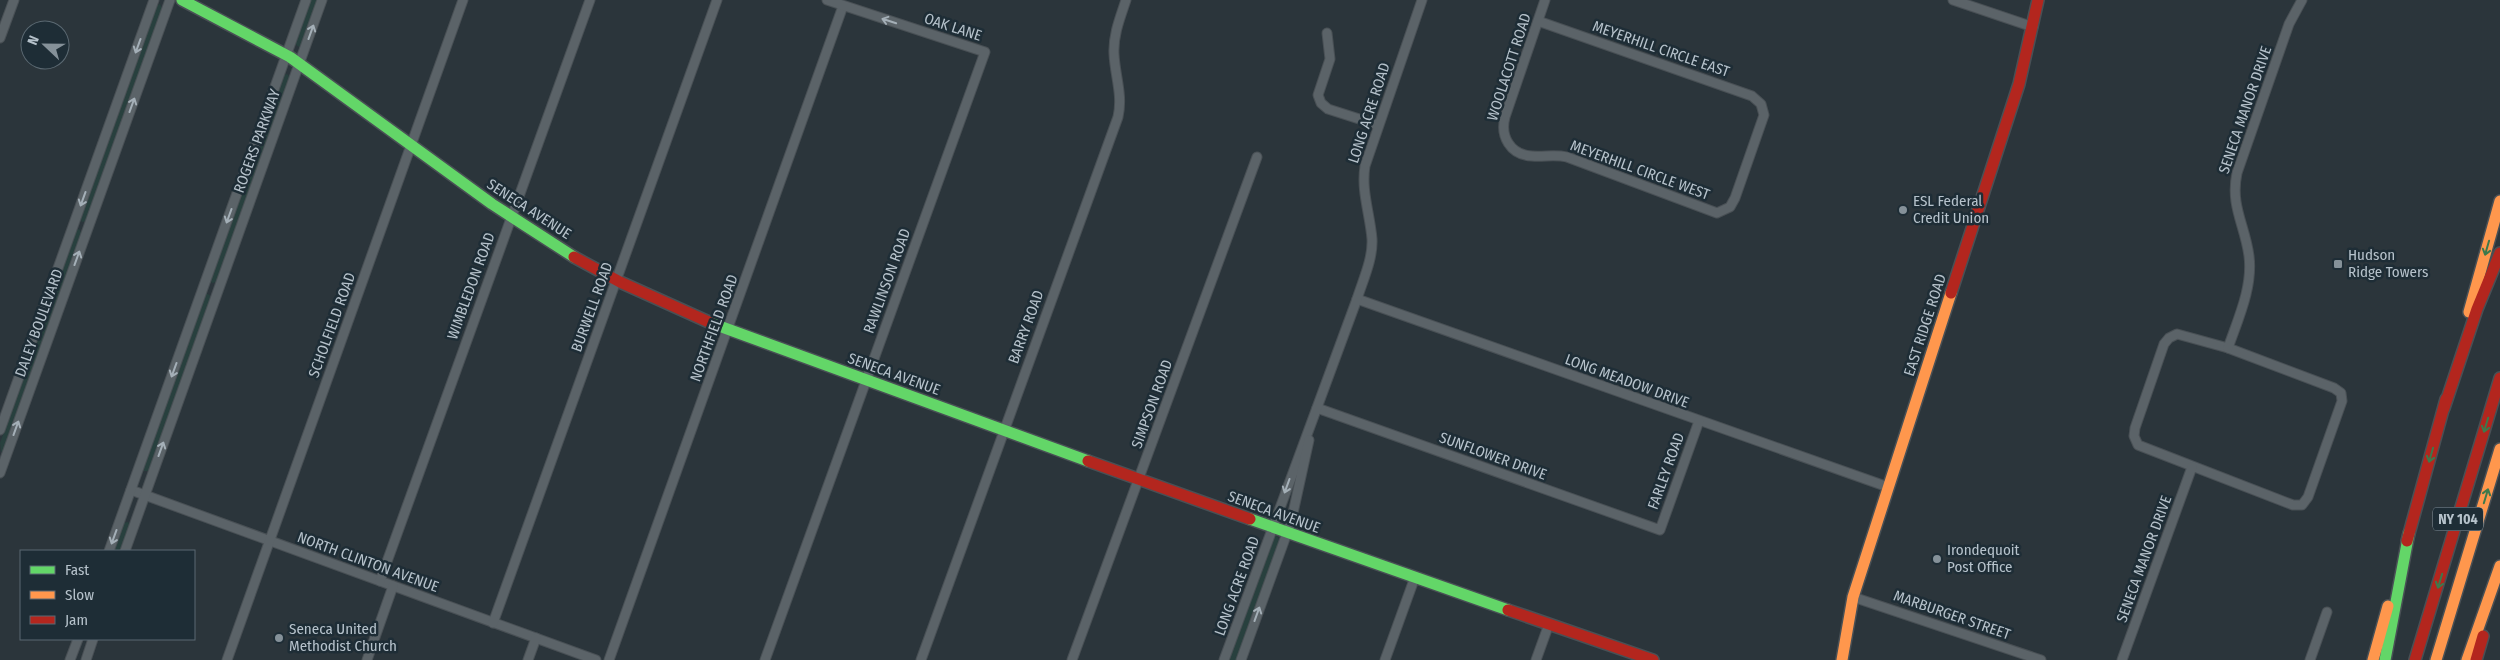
<svg xmlns="http://www.w3.org/2000/svg" width="2500" height="660" font-family="'Fira Sans Condensed',sans-serif">
  <style>
    .green { fill: #28403e }
    .lines { fill: none; stroke-linecap: round; stroke-linejoin: round }
    .street-casing { stroke: #495055; stroke-width: 11 }
    .fast-casing { stroke: #495055; stroke-width: 14 }
    .slow-casing { stroke: #495055; stroke-width: 14 }
    .jam-casing { stroke: #495055; stroke-width: 14 }
    .street { stroke: #5b6368; stroke-width: 9 }
    .fast { stroke: #63d668; stroke-width: 11 }
    .slow { stroke: #ff974d; stroke-width: 11 }
    .jam { stroke: #b3261e; stroke-width: 11 }
    .oneway { stroke: #a4afb7 }
    .oneway2 { stroke: #3d794c }
    .poi-dot { fill: #859199; stroke: #1e2d36; stroke-width: 2 }
    .labels { text-anchor: middle; stroke-width: 5; stroke-linejoin: round; paint-order: stroke }
    .shield { fill: #1e2d36; stroke: #88959e; stroke-width: 1 }
    .shield-label { font-size: 14px; font-weight: bold; fill: #b6c2cb }
    .street-label { font-size: 15px; fill: #b6c2cb; stroke: #1e2d36 }
    .poi-label { font-size: 15px; fill: #b6c2cb; stroke: #1e2d36; text-anchor: start }
  </style>
  <rect width="100%" height="100%" fill="#2b353b"/>
  <g class="green">
    <path d="M311,0H318L302,45L299,47L295,44Z"/>
    <path d="M160,4L162,9L86,221L82,222L80,218L155,6Z"/>
    <path d="M287,74L290,77L217,282L212,283L210,280L284,75Z"/>
    <path d="M79,229L82,234L5,450L1,452L0,443L75,231Z"/>
    <path d="M206,293L212,297L149,471H144L143,469Z"/>
    <path d="M128,522L130,525L120,551H113L123,523Z"/>
    <path d="M1277,536L1280,540L1236,660H1228L1273,538Z"/>
  </g>
  <g class="lines">
    <g class="street-casing">
      <g id="street">
        <path d="M1953,0L2033,27"/>
        <path d="M1538,21L1752,96L1761,104L1764,115L1735,198L1730,207L1717,213L1567,157C1554,154 1545,157 1532,156C1510,155 1500,136 1505,117L1545,0"/>
        <path d="M1327,33L1330,59L1318,95L1321,103L1328,109L1378,125"/>
        <path d="M0,38L14,0"/>
        <path d="M1357,299L1888,487"/>
        <path d="M2177,334L2228,348L2334,388L2341,393L2342,401L2308,497L2302,505H2293L2138,445L2134,436L2135,428L2164,344L2169,338Z"/>
        <path d="M2228,348C2238,319 2253,287 2249,256C2245,225 2230,206 2237,173L2289,24L2302,0"/>
        <path d="M1317,408L1660,530L1699,421"/>
        <path d="M0,430L154,0"/>
        <path d="M0,473L170,0"/>
        <path d="M131,490L596,660"/>
        <path d="M109,551L306,0"/>
        <path d="M125,551L322,0"/>
        <path d="M380,581L590,0"/>
        <path d="M1853,597L2041,660"/>
        <path d="M493,623L717,0"/>
        <path d="M70,660L78,639"/>
        <path d="M86,660L93,639"/>
        <path d="M227,660L463,0"/>
        <path d="M367,660L393,586"/>
        <path d="M528,660L536,638"/>
        <path d="M609,660L843,6"/>
        <path d="M765,660L985,52L827,0"/>
        <path d="M921,660L1118,117C1123,95 1115,76 1114,54C1113,35 1120,18 1126,0"/>
        <path d="M1072,660L1257,157"/>
        <path d="M1224,660L1357,299C1363,280 1373,259 1372,239C1370,214 1361,191 1365,166L1422,0"/>
        <path d="M1241,660L1291,522L1309,440"/>
        <path d="M1385,660L1415,577"/>
        <path d="M1536,660L1549,624"/>
        <path d="M2122,660L2192,467"/>
        <path d="M2310,660L2327,612"/>
      </g>
    </g>
    <g class="fast-casing">
      <g id="fast">
        <path d="M182,0L290,57L492,204L574,257"/>
        <path d="M711,323L1088,461"/>
        <path d="M1250,519L1508,610"/>
        <path d="M2385,660L2409,533"/>
      </g>
    </g>
    <g class="slow-casing">
      <g id="slow">
        <path d="M2469,312L2500,201"/>
        <path d="M1842,660L1853,597L1951,293"/>
        <path d="M2373,660L2388,606"/>
        <path d="M2436,660L2500,449"/>
        <path d="M2467,660L2500,566"/>
      </g>
    </g>
    <g class="jam-casing">
      <g id="jam">
        <path d="M574,257L620,282L711,323"/>
        <path d="M1951,293L2019,84L2038,0"/>
        <path d="M2444,408L2477,309L2500,253"/>
        <path d="M1088,461L1250,519"/>
        <path d="M2407,541L2446,399"/>
        <path d="M1508,610L1653,660"/>
        <path d="M2415,660L2500,378"/>
        <path d="M2476,660L2483,636"/>
      </g>
    </g>
    <use href="#street" class="street"/>
    <use href="#fast" class="fast"/>
    <use href="#slow" class="slow"/>
    <use href="#jam" class="jam"/>
  </g>
  <defs><path id="oneway-shaft" d="M-6 0H5M1.5-3L5.5 0L1.5 3" fill="none" stroke-width="1.6" stroke-linecap="round" stroke-linejoin="round" transform="scale(1.25)"/></defs>
  <g class="oneway">
    <use href="#oneway-shaft" transform="translate(889 21) rotate(-162)"/>
    <use href="#oneway-shaft" transform="translate(311 32) rotate(-70)"/>
    <use href="#oneway-shaft" transform="translate(138 46) rotate(110)"/>
    <use href="#oneway-shaft" transform="translate(132 105) rotate(-70)"/>
    <use href="#oneway-shaft" transform="translate(83 199) rotate(110)"/>
    <use href="#oneway-shaft" transform="translate(229 216) rotate(110)"/>
    <use href="#oneway-shaft" transform="translate(77 258) rotate(-70)"/>
    <use href="#oneway-shaft" transform="translate(174 370) rotate(110)"/>
    <use href="#oneway-shaft" transform="translate(16 428) rotate(-70)"/>
    <use href="#oneway-shaft" transform="translate(161 449) rotate(-70)"/>
    <use href="#oneway-shaft" transform="translate(1287 486) rotate(110)"/>
    <use href="#oneway-shaft" transform="translate(114 537) rotate(110)"/>
    <use href="#oneway-shaft" transform="translate(1257 614) rotate(-70)"/>
  </g>
  <g class="oneway2">
    <use href="#oneway-shaft" transform="translate(2487 248) rotate(106)"/>
    <use href="#oneway-shaft" transform="translate(2486 425) rotate(107)"/>
    <use href="#oneway-shaft" transform="translate(2431 455) rotate(106)"/>
    <use href="#oneway-shaft" transform="translate(2486 496) rotate(-73)"/>
    <use href="#oneway-shaft" transform="translate(2440 581) rotate(107)"/>
  </g>
  <g class="poi-dot">
    <circle cx="1903" cy="210" r="5"/>
    <rect x="2333" y="259" width="10" height="10" rx="2.5"/>
    <circle cx="1937" cy="559" r="5"/>
    <circle cx="279" cy="638" r="5"/>
  </g>
  <g class="labels">
    <rect class="shield" x="2433" y="507.5" width="50" height="23" rx="4"/>
    <g class="shield-label">
      <text x="2458" y="524">NY 104</text>
    </g>
    <g class="street-label">
      <text transform="translate(953 27) rotate(18)" y="5">OAK LANE</text>
      <text transform="translate(1661 49) rotate(19)" y="5">MEYERHILL CIRCLE EAST</text>
      <text transform="translate(1509 67) rotate(-72)" y="5">WOOLACOTT ROAD</text>
      <text transform="translate(2245 110) rotate(-71)" y="5">SENECA MANOR DRIVE</text>
      <text transform="translate(1369 113) rotate(-72)" y="5">LONG ACRE ROAD</text>
      <text transform="translate(257 141) rotate(-70)" y="5">ROGERS PARKWAY</text>
      <text transform="translate(1640 170) rotate(20)" y="5">MEYERHILL CIRCLE WEST</text>
      <text transform="translate(529 209) rotate(33)" y="5">SENECA AVENUE</text>
      <text transform="translate(887 281) rotate(-70)" y="5">RAWLINSON ROAD</text>
      <text transform="translate(471 286) rotate(-70)" y="5">WIMBLEDON ROAD</text>
      <text transform="translate(592 307) rotate(-70)" y="5">BURWELL ROAD</text>
      <text transform="translate(39 323) rotate(-70)" y="5">DALEY BOULEVARD</text>
      <text transform="translate(332 325) rotate(-70)" y="5">SCHOLFIELD ROAD</text>
      <text transform="translate(1925 325) rotate(-72)" y="5">EAST RIDGE ROAD</text>
      <text transform="translate(1026 327) rotate(-70)" y="5">BARRY ROAD</text>
      <text transform="translate(714 328) rotate(-70)" y="5">NORTHFIELD ROAD</text>
      <text transform="translate(894 374) rotate(20)" y="5">SENECA AVENUE</text>
      <text transform="translate(1627 381) rotate(20)" y="5">LONG MEADOW DRIVE</text>
      <text transform="translate(1152 404) rotate(-70)" y="5">SIMPSON ROAD</text>
      <text transform="translate(1493 456) rotate(20)" y="5">SUNFLOWER DRIVE</text>
      <text transform="translate(1666 471) rotate(-70)" y="5">FARLEY ROAD</text>
      <text transform="translate(1274 512) rotate(20)" y="5">SENECA AVENUE</text>
      <text transform="translate(2144 559) rotate(-70)" y="5">SENECA MANOR DRIVE</text>
      <text transform="translate(368 562) rotate(20)" y="5">NORTH CLINTON AVENUE</text>
      <text transform="translate(1237 586) rotate(-70)" y="5">LONG ACRE ROAD</text>
      <text transform="translate(1952 615) rotate(19)" y="5">MARBURGER STREET</text>
    </g>
    <g class="poi-label">
      <text x="1913" y="206">ESL Federal<tspan x="1913" dy="17">Credit Union</tspan></text>
      <text x="2348" y="260">Hudson<tspan x="2348" dy="17">Ridge Towers</tspan></text>
      <text x="1947" y="555">Irondequoit<tspan x="1947" dy="17">Post Office</tspan></text>
      <text x="289" y="634">Seneca United<tspan x="289" dy="17">Methodist Church</tspan></text>
    </g>
  </g>
  <rect x="20" y="550" width="175" height="90" fill="#1e2d36" stroke="#5b6972"/>
  <rect x="30" y="566" width="25" height="8" fill="#63d668" stroke="#5b6972"/>
  <text x="65" y="575" font-size="15" fill="#b6c2cb">Fast</text>
  <rect x="30" y="591" width="25" height="8" fill="#ff974d" stroke="#5b6972"/>
  <text x="65" y="600" font-size="15" fill="#b6c2cb">Slow</text>
  <rect x="30" y="616" width="25" height="8" fill="#b3261e" stroke="#5b6972"/>
  <text x="65" y="625" font-size="15" fill="#b6c2cb">Jam</text>
  <g transform="translate(45 45) rotate(292)"><circle r="24" fill="#1e2d36" stroke="#5b6972"/>
  <path d="M0-4L9 19L0 12L-9 19Z" fill="#859199"/>
  <text y="-8" font-size="14" font-weight="bold" text-anchor="middle" fill="#b6c2cb">N</text>
  </g>
</svg>
